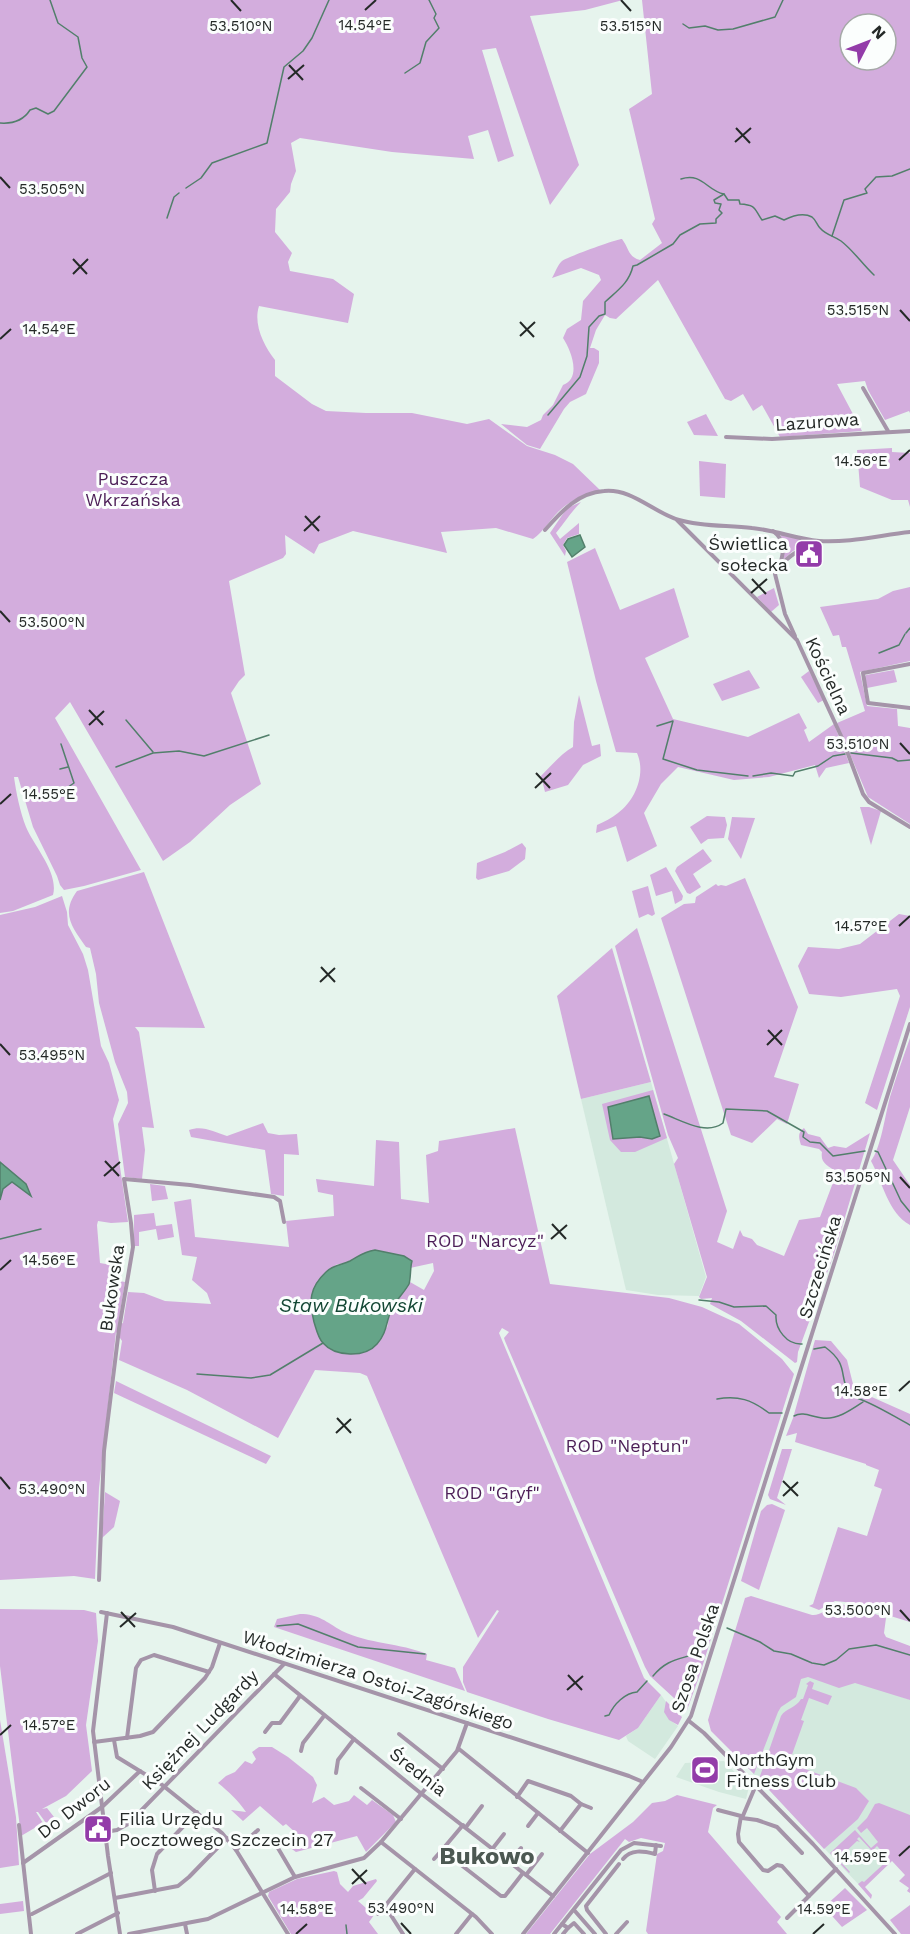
<svg xmlns="http://www.w3.org/2000/svg" width="910" height="1934" font-family="'Work Sans',sans-serif">
  <style>
    .built { fill: #d3e9de }
    .green { fill: #d3addd; fill-rule: evenodd }
    .water { fill: #65a488; stroke: #527f6b; stroke-width: 1.5 }
    .lines { fill: none; stroke-linecap: round; stroke-linejoin: round }
    .stream { stroke: #527f6b; stroke-width: 1.5 }
    .minor { stroke: #a594a9; stroke-width: 4 }
    .ticks { fill: none; stroke: #242927; stroke-width: 2 }
    .labels { text-anchor: middle; stroke-width: 6; stroke-linejoin: round; paint-order: stroke }
    .street-label { font-size: 18px; fill: #242927; stroke: #fbfefd }
    .park-label { font-size: 18px; fill: #4b1d56; stroke: #fbfefd }
    .poi-label { font-size: 18px; fill: #242927; stroke: #fbfefd; text-anchor: start }
    .water-label { font-size: 20px; font-style: italic; fill: #134734; stroke: #fbfefd }
    .district-label { font-size: 24px; font-weight: bold; fill: #4c5852; stroke: #fbfefd }
    .ticks-label { font-size: 15px; text-anchor: middle; fill: #242927; stroke: #fbfefd; stroke-width: 6; stroke-linejoin: round; paint-order: stroke }
  </style>
  <rect width="100%" height="100%" fill="#e6f4ed"/>
  <g class="built">
    <path d="M651,1082L706,1277L699,1296L658,1295L626,1290L581,1099Z"/>
    <path d="M790,1669L856,1680L910,1700V1818L893,1858L861,1887L749,1769Z"/>
    <path d="M661,1695L674,1713L670,1720L678,1726L655,1759L628,1741L626,1736L638,1728Z"/>
    <path d="M724,1761L749,1787L746,1799L719,1792L676,1777L685,1763Z"/>
  </g>
  <g class="green">
    <path d="M0,0H623L585,10L530,16L579,165L550,205L496,48L482,50L514,156L498,162L488,130L468,136L474,159L392,152L300,138L291,143L296,171L291,184L290,192L276,209L275,232L292,253L288,262L290,271L333,279L354,294L348,323L259,306C253,324 264,346 275,360V376L312,404L326,411L366,413H412L467,424L489,419L527,446L555,455L573,464L600,490C585,494 570,500 558,512C549,521 544,531 533,539L496,528L441,532L447,553L353,531L319,544L314,554L285,535L286,554L283,558L229,581L245,675L239,681L231,693L261,784L230,805L190,842L163,861L70,702L55,718L141,870L84,886L64,890L60,885L57,876L33,827L18,777H14C16,792 20,812 26,827C34,846 59,873 53,895L13,911L0,913Z"/>
    <path d="M642,0H910V413L909,411L885,420L868,390L865,381L837,384L862,431L780,437L762,405L753,411L743,394L731,401L725,399L658,280L616,319L610,318L605,315L596,330L590,348H594L599,351V363L586,394L570,402L564,409L540,449L527,445L501,424L527,427L541,420L543,415L553,405L563,385C582,378 571,350 563,338L567,329L581,320L583,301L601,280L599,275L581,268L552,278C555,273 558,264 562,261C567,257 617,239 622,239C629,248 628,257 640,260L662,243L652,224L655,219L629,109L652,94ZM850,24H886V60H850Z"/>
    <path d="M706,414L718,436L694,435L687,422Z"/>
    <path d="M892,448V452L910,453V507L908,500H892L860,487L857,450Z"/>
    <path d="M699,461L726,464L725,498L700,496Z"/>
    <path d="M581,502C571,512 565,522 556,533L560,539L579,523V534L567,538L563,545L566,551L565,556L550,533L567,508Z"/>
    <path d="M780,534L809,541L811,542L793,551L783,560L785,545Z"/>
    <path d="M595,548L620,610L674,588L689,637L645,658L673,719L748,737L799,713L807,728L804,730L809,742L834,724L849,763L826,768L819,778L815,765L769,777L734,780L678,767L661,784L644,813L657,846L627,862L616,826L596,833L597,825C604,822 612,818 618,813C636,800 646,773 637,753L616,752L596,681L567,562Z"/>
    <path d="M910,587V661L860,672L867,706L897,709L898,726L910,728V824L868,797L837,723L865,711L846,647H842L839,635L833,636L820,607L878,599L893,591Z"/>
    <path d="M774,588L779,605L771,612L757,597Z"/>
    <path d="M749,670L760,688L722,701L713,684Z"/>
    <path d="M894,670L897,682L867,688L865,677L866,675Z"/>
    <path d="M809,671L824,700L818,703L801,677Z"/>
    <path d="M579,695L592,746L600,744L601,756L583,765L568,785L545,792L541,776C551,766 562,753 573,747L574,722Z"/>
    <path d="M860,807H869L881,811L871,845Z"/>
    <path d="M707,816L725,817L727,825L724,838L708,839L701,844L690,827Z"/>
    <path d="M732,817L755,818L741,859L728,839Z"/>
    <path d="M522,843L526,848L525,859L509,871L478,880L476,878L477,863L505,852Z"/>
    <path d="M703,849L712,861L693,874L701,887L690,894L687,893L675,871L677,867Z"/>
    <path d="M666,867L683,896L682,900L675,904L672,891L656,896L650,875Z"/>
    <path d="M144,872L205,1028L135,1027L139,1032L154,1128L142,1127L145,1150L142,1179L125,1177L118,1124L128,1103L127,1092L115,1062L99,1003L96,974L90,948L86,947C73,928 60,914 77,891Z"/>
    <path d="M745,878L798,1007L774,1077L799,1084L787,1124L777,1119L752,1143L731,1135L661,918L684,904L695,903L696,897L716,884L718,886L721,885L726,886Z"/>
    <path d="M648,886L655,914L652,916L648,914L639,918L632,891Z"/>
    <path d="M62,896L67,912L68,925L83,954L88,970L101,1046L109,1063L119,1100L113,1119L128,1222L111,1223L98,1221L97,1225L100,1263L111,1265L109,1279L125,1282L118,1325L123,1323L128,1292L144,1293L165,1301L211,1304L207,1293L192,1280L197,1257L182,1255L174,1202L191,1199L195,1237L289,1247L286,1221L334,1216L333,1195L318,1192L316,1179L374,1186L376,1140L399,1142L401,1199L429,1203L426,1155L438,1151L439,1141L515,1128L550,1284L669,1298L702,1307L739,1324L782,1359L794,1374L699,1677L687,1710L650,1676L645,1667L505,1341L504,1338L509,1332L502,1328L499,1333L644,1678L661,1695L638,1728L619,1740L548,1719L467,1692L463,1682V1667L499,1611L497,1610L478,1638L367,1376L360,1373L315,1370L278,1438L187,1390L119,1360L122,1341L116,1332L99,1488L95,1579L74,1576L0,1580V915L35,907ZM349,1262L410,1268L433,1263L434,1271L424,1290L410,1282L390,1312L387,1328L335,1265Z"/>
    <path d="M899,914L910,916V1007L877,1110L865,1103L900,996L897,989L841,997L809,994L798,966L808,947L839,949L860,944Z"/>
    <path d="M637,928L727,1211L717,1242L733,1249L740,1230L743,1236L752,1239L757,1245L784,1256L799,1220L820,1217L837,1172C828,1166 820,1163 822,1152L819,1149L801,1145C799,1138 797,1133 804,1128L808,1134L820,1137L828,1148L834,1146L846,1148L870,1133L834,1254L798,1352L797,1362L795,1363L741,1321L710,1304L712,1298L701,1299L699,1297L707,1277L674,1164L678,1158L668,1135L615,946Z"/>
    <path d="M612,948L651,1082L581,1099L557,996Z"/>
    <path d="M910,1038V1107L893,1160L910,1185V1225C888,1213 883,1183 871,1161C881,1148 885,1115 890,1097C896,1077 903,1058 910,1038Z"/>
    <path d="M653,1090L667,1138L635,1152H621L610,1140L602,1104ZM649,1096L652,1139L640,1137L608,1107Z"/>
    <path d="M263,1123L268,1133L279,1135L297,1134L299,1155L284,1154V1196L271,1194L265,1150L191,1137L189,1130C203,1125 214,1132 227,1136Z"/>
    <path d="M150,1184L165,1186L168,1199L152,1201Z"/>
    <path d="M154,1213L156,1226L172,1224L174,1237L158,1240L156,1229L139,1232V1246H134V1215Z"/>
    <path d="M815,1340L831,1341L847,1360L853,1384L856,1390L910,1414V1622L845,1602L835,1601L819,1610L809,1606L813,1604L838,1527L867,1536L882,1489L874,1486L879,1470L866,1465V1464L795,1442L797,1433L786,1436L793,1418Z"/>
    <path d="M116,1381L271,1456L266,1464L114,1393Z"/>
    <path d="M782,1449H792L777,1498L786,1505L770,1499L768,1495Z"/>
    <path d="M105,1492L120,1501L114,1527L102,1538Z"/>
    <path d="M772,1504L785,1510L759,1590L741,1581L761,1511L767,1505Z"/>
    <path d="M751,1596L812,1615C820,1616 826,1609 834,1606C850,1601 871,1613 886,1618L884,1633L886,1637L910,1646V1700L855,1683L839,1688L808,1677L801,1679L796,1697L781,1707L778,1712L754,1774L711,1731L708,1720L745,1598Z"/>
    <path d="M0,1609L84,1610L96,1613L98,1641L86,1725L92,1771L66,1796L42,1809L47,1808L54,1817L46,1823L38,1812H36L43,1823L21,1836L0,1666Z"/>
    <path d="M300,1614C319,1614 326,1622 342,1631C369,1644 400,1643 427,1654L426,1660L455,1668L465,1691L274,1627L277,1619Z"/>
    <path d="M810,1681L814,1683L812,1689L832,1696L828,1705L809,1698L801,1720L804,1721L789,1763L856,1788L869,1801L858,1819L824,1849L759,1779L781,1716C786,1708 796,1708 801,1699H803L808,1685L806,1684Z"/>
    <path d="M666,1701L682,1717L678,1725L669,1720L664,1712Z"/>
    <path d="M0,1720L16,1817L19,1865L0,1868Z"/>
    <path d="M259,1747H272L288,1757L313,1777L317,1785L312,1803L324,1797L334,1805L349,1801L354,1795L367,1805L372,1800L393,1815L396,1822L366,1852L357,1836L296,1852L289,1847L297,1834L286,1824L283,1826L260,1806L243,1821L231,1810L246,1812C238,1800 229,1792 218,1783L226,1776L235,1772L245,1761L252,1764L256,1759L252,1752Z"/>
    <path d="M677,1795L717,1805L713,1808L708,1832L781,1917L777,1922L787,1934H648L646,1931L657,1854L663,1851L665,1843L641,1838L629,1842L625,1839L550,1934H526L590,1854L633,1822L652,1803L665,1801Z"/>
    <path d="M879,1803L910,1815V1893L907,1891L909,1888L899,1881L905,1875L892,1861L865,1887L872,1895L871,1899L858,1884L862,1881L864,1882L889,1859L877,1846L874,1849L875,1851H872L859,1837L857,1839L860,1842L857,1841L838,1859L850,1872L849,1873L830,1853L855,1830L871,1848L878,1842L867,1828L861,1833L857,1828L867,1818L875,1804Z"/>
    <path d="M334,1871L337,1872L340,1884L348,1892L353,1886L376,1879L377,1881L363,1898L358,1901L374,1915L369,1922L378,1934H291L268,1896L269,1892L297,1879Z"/>
    <path d="M845,1888L867,1910L842,1927L824,1907Z"/>
    <path d="M23,1901L24,1911L0,1914V1904Z"/>
    <path d="M910,1905V1934H901L890,1920Z"/>
  </g>
  <g class="water">
    <path d="M580,535L585,547L572,557L564,545L568,539Z"/>
    <path d="M649,1096L660,1136L652,1139L640,1137L613,1139L608,1107Z"/>
    <path d="M0,1162L26,1184L31,1196L12,1182L3,1189L0,1200Z"/>
    <path d="M375,1250L404,1256L412,1261C410,1268 411,1277 409,1284C404,1293 395,1301 391,1311C386,1322 387,1333 377,1344C365,1358 335,1357 323,1343C318,1338 316,1328 314,1322C309,1301 309,1288 326,1272C333,1265 342,1265 350,1261C361,1255 363,1252 375,1250Z"/>
  </g>
  <g class="lines">
    <g class="stream">
      <path d="M683,24L689,28L705,26L718,30L733,29L775,17L783,0"/>
      <path d="M405,73L420,63L426,42L439,28L434,18L436,14L429,0"/>
      <path d="M0,123C13,124 23,121 30,110L36,108L48,114L54,111L87,67L82,58L78,37L58,23L50,0"/>
      <path d="M681,179C702,172 707,191 724,194L728,200H739L740,204C757,205 754,209 762,220L775,216L784,220C792,216 803,212 812,217C816,220 817,225 820,228C826,235 834,236 841,241C854,251 862,264 874,275"/>
      <path d="M186,188L201,178L212,163L267,143L284,67L303,51L312,38L329,0"/>
      <path d="M167,218L174,197L179,193"/>
      <path d="M832,236L844,200L867,193L865,189L876,177L892,176L910,169"/>
      <path d="M548,415L580,377L587,356L589,327L599,316L605,314V302C618,290 629,283 633,266L637,265L673,244L680,235L700,224L716,223V219L722,213L719,210L721,204L715,203L714,200L724,194"/>
      <path d="M906,633L910,628"/>
      <path d="M879,653L899,645L905,634"/>
      <path d="M126,720L153,752"/>
      <path d="M657,726L673,721L663,759L697,770L748,776"/>
      <path d="M851,753L892,758L898,761L910,760"/>
      <path d="M116,767L153,753L179,751L204,756L269,735"/>
      <path d="M60,769L68,767"/>
      <path d="M753,776L771,773L793,776L795,772L818,766L833,756L845,754"/>
      <path d="M55,796L74,783L61,744"/>
      <path d="M664,1114C681,1120 706,1136 723,1123L726,1109L767,1111L804,1132L803,1137L810,1142L820,1143L833,1156L865,1151"/>
      <path d="M875,1151L878,1152L901,1201L910,1212"/>
      <path d="M0,1239L41,1229"/>
      <path d="M699,1300L719,1302L734,1307L766,1306L776,1315C775,1329 787,1345 802,1344"/>
      <path d="M814,1349L825,1347C851,1366 837,1377 851,1396C872,1402 891,1415 910,1425"/>
      <path d="M197,1374L251,1378L270,1375L323,1343"/>
      <path d="M717,1399C738,1395 752,1400 769,1413H782"/>
      <path d="M794,1416C803,1411 812,1417 822,1418C837,1420 851,1410 863,1402"/>
      <path d="M277,1626L298,1624L358,1647L425,1654"/>
      <path d="M727,1628L760,1642L774,1651L791,1654L812,1663L824,1665L836,1660L849,1649L876,1645L910,1655"/>
      <path d="M653,1676C668,1658 680,1660 700,1652L706,1634L714,1626"/>
      <path d="M605,1716L609,1715C614,1704 625,1693 637,1692L647,1681"/>
      <path d="M346,1925L347,1934"/>
    </g>
    <g class="minor">
      <path d="M863,388L888,431"/>
      <path d="M726,437L772,439L910,431"/>
      <path d="M677,520L797,640L842,738L863,794L869,802L910,827"/>
      <path d="M545,530C561,512 577,493 604,491C632,488 654,513 679,520C703,527 728,525 752,528C775,530 796,539 819,541C849,543 881,535 910,532"/>
      <path d="M773,531C786,541 784,551 780,565"/>
      <path d="M795,636L785,614L775,574C784,557 801,548 818,542"/>
      <path d="M910,664L863,673L868,703L910,708"/>
      <path d="M99,1580L104,1451L119,1329L133,1247L131,1223L124,1179L190,1185L274,1197L280,1201L284,1222"/>
      <path d="M101,1612L173,1627L629,1776L643,1782"/>
      <path d="M107,1613L93,1731L108,1856L120,1934"/>
      <path d="M274,1674L418,1791L553,1896"/>
      <path d="M689,1721L704,1733L813,1844L895,1934"/>
      <path d="M467,1723L457,1751L381,1842L476,1917L492,1934"/>
      <path d="M265,1732L272,1723H280L300,1696"/>
      <path d="M399,1734L443,1769"/>
      <path d="M127,1738L136,1668L141,1660L154,1655L209,1672"/>
      <path d="M114,1740L117,1757L161,1784L222,1833L236,1850L288,1934"/>
      <path d="M94,1742L140,1736L153,1732L205,1678L212,1667L220,1643"/>
      <path d="M459,1749L588,1853"/>
      <path d="M301,1751L303,1743L324,1716"/>
      <path d="M336,1773L338,1760L354,1739"/>
      <path d="M756,1785L742,1818L757,1820L777,1827L802,1853"/>
      <path d="M361,1788L401,1819"/>
      <path d="M517,1797L528,1781L571,1796L581,1804L560,1831"/>
      <path d="M581,1804L591,1808"/>
      <path d="M718,1810L741,1816L738,1834L739,1842L763,1870L768,1871L777,1865L782,1866L809,1896"/>
      <path d="M19,1825L31,1934"/>
      <path d="M463,1825L442,1850L501,1896H505L523,1873"/>
      <path d="M528,1826L538,1813"/>
      <path d="M466,1827L482,1806"/>
      <path d="M105,1832L117,1830L128,1824L284,1664"/>
      <path d="M272,1838L295,1877"/>
      <path d="M493,1848L504,1834"/>
      <path d="M236,1850L258,1830"/>
      <path d="M434,1859L442,1850"/>
      <path d="M623,1859C631,1849 643,1851 655,1854L656,1845"/>
      <path d="M509,1862L521,1848"/>
      <path d="M23,1863L102,1807L140,1771"/>
      <path d="M526,1875L542,1854"/>
      <path d="M155,1891L152,1870L157,1854L197,1812"/>
      <path d="M115,1898L178,1886L189,1877L227,1838"/>
      <path d="M574,1910L595,1934"/>
      <path d="M32,1914L111,1873"/>
      <path d="M378,1914L385,1906"/>
      <path d="M787,1918L836,1869"/>
      <path d="M185,1924L187,1934"/>
      <path d="M562,1924L568,1928L574,1923L584,1934"/>
      <path d="M77,1934L118,1913"/>
      <path d="M129,1934L208,1919L295,1877L364,1858L381,1842"/>
      <path d="M403,1934L385,1906L415,1869"/>
      <path d="M456,1934L472,1914"/>
      <path d="M523,1934L671,1747L691,1716L910,1024"/>
      <path d="M554,1934L621,1850L634,1843L661,1846"/>
      <path d="M563,1934L568,1928"/>
      <path d="M606,1934L587,1910L586,1906L619,1864"/>
      <path d="M616,1934L627,1922"/>
    </g>
  </g>
  <path class="ticks" d="M231,0L241,11M621,0L631,11M365,10L376,0M289,65L303,80M288,79L304,65M736,128L750,143M735,142L751,128M0,177L10,188M73,259L87,274M73,274L88,259M900,310L910,321M520,322L534,337M520,336L535,322M0,339L11,329M899,460L910,450M305,516L319,531M304,531L320,516M752,579L766,594M751,593L767,579M0,611L10,622M89,710L103,725M89,725L104,711M900,743L910,754M536,773L550,788M535,788L551,773M0,804L11,794M899,926L910,916M321,967L335,982M320,982L335,968M768,1030L782,1045M0,1044L10,1055M767,1045L782,1030M105,1161L119,1176M104,1176L120,1162M900,1177L910,1188M552,1224L566,1239M551,1239L567,1225M0,1270L11,1260M899,1391L910,1381M337,1418L351,1433M336,1433L351,1419M0,1477L10,1489M783,1481L798,1496M783,1496L798,1482M900,1610L910,1621M121,1612L135,1627M120,1627L136,1613M568,1675L582,1690M567,1690L583,1676M0,1735L11,1725M899,1856L910,1846M352,1869L366,1884M352,1884L367,1870M401,1923L411,1934M296,1934L307,1924M813,1934L824,1924"/>
  <defs>
    <g id="civic-square" transform="scale(1.5)"><rect x="-9" y="-9" width="18" height="18" rx="4" fill="#933ca9" stroke="#fbfefd"/><path d="M-.6-6.5H3V-4.5H.6V-3L4-1V1h2V6H-6V1h2V-1L-.6-3ZM-1.2 2.5V6h2.4V2.5Z" fill="#fff"/></g>
    <g id="stadium-square" transform="scale(1.5)"><rect x="-9" y="-9" width="18" height="18" rx="4" fill="#933ca9" stroke="#fbfefd"/><path d="M0-5a6.5 5 0 1 0 0 10a6.5 5 0 1 0 0-10ZM-3.5-1.8h7v3.6h-7Z" fill="#fff"/></g>
  </defs>
  <g fill-rule="evenodd">
    <use href="#civic-square" x="809" y="554"/>
    <use href="#stadium-square" x="705" y="1770"/>
    <use href="#civic-square" x="98" y="1829"/>
  </g>
  <g class="labels">
    <g class="street-label">
      <text transform="translate(817 422) rotate(-4)" y="6">Lazurowa</text>
      <text transform="translate(828 676) rotate(65)" y="6">Kościelna</text>
      <text transform="translate(820 1267) rotate(-73)" y="6">Szczecińska</text>
      <text transform="translate(112 1288) rotate(-82)" y="6">Bukowska</text>
      <text transform="translate(695 1658) rotate(-71)" y="6">Szosa Polska</text>
      <text transform="translate(378 1680) rotate(18)" y="6">Włodzimierza Ostoi-Zagórskiego</text>
      <text transform="translate(200 1730) rotate(-46)" y="6">Księżnej Ludgardy</text>
      <text transform="translate(418 1772) rotate(38)" y="6">Średnia</text>
      <text transform="translate(74 1808) rotate(-38)" y="6">Do Dworu</text>
    </g>
    <g class="park-label">
      <text x="133" y="485">Puszcza<tspan x="133" dy="21">Wkrzańska</tspan></text>
      <text x="485" y="1247">ROD "Narcyz"</text>
      <text x="627" y="1452">ROD "Neptun"</text>
      <text x="492" y="1499">ROD "Gryf"</text>
    </g>
    <g class="poi-label">
      <text x="788" y="550" text-anchor="end">Świetlica<tspan x="788" dy="21">sołecka</tspan></text>
      <text x="726" y="1766">NorthGym<tspan x="726" dy="21">Fitness Club</tspan></text>
      <text x="119" y="1825">Filia Urzędu<tspan x="119" dy="21">Pocztowego Szczecin 27</tspan></text>
    </g>
    <g class="water-label">
      <text x="351" y="1312">Staw Bukowski</text>
    </g>
    <g class="district-label">
      <text x="487" y="1864">Bukowo</text>
    </g>
  </g>
  <g class="ticks-label">
    <text x="365" y="30">14.54°E</text>
    <text x="241" y="31">53.510°N</text>
    <text x="631" y="31">53.515°N</text>
    <text x="52" y="194">53.505°N</text>
    <text x="858" y="315">53.515°N</text>
    <text x="49" y="334">14.54°E</text>
    <text x="861" y="466">14.56°E</text>
    <text x="52" y="627">53.500°N</text>
    <text x="858" y="749">53.510°N</text>
    <text x="49" y="799">14.55°E</text>
    <text x="861" y="931">14.57°E</text>
    <text x="52" y="1060">53.495°N</text>
    <text x="858" y="1182">53.505°N</text>
    <text x="49" y="1265">14.56°E</text>
    <text x="861" y="1396">14.58°E</text>
    <text x="52" y="1494">53.490°N</text>
    <text x="858" y="1615">53.500°N</text>
    <text x="49" y="1730">14.57°E</text>
    <text x="861" y="1862">14.59°E</text>
    <text x="401" y="1913">53.490°N</text>
    <text x="307" y="1914">14.58°E</text>
    <text x="824" y="1914">14.59°E</text>
  </g>
  <g transform="translate(868 42) rotate(48)"><circle r="28" fill="#fbfefd" stroke="#a5a9a7" stroke-width="1.5"/>
  <path d="M0-4.5L10 22L0 15L-10 22Z" fill="#933ca9"/>
  <text y="-9" font-size="16" font-weight="bold" text-anchor="middle" fill="#242927">N</text>
  </g>
</svg>
